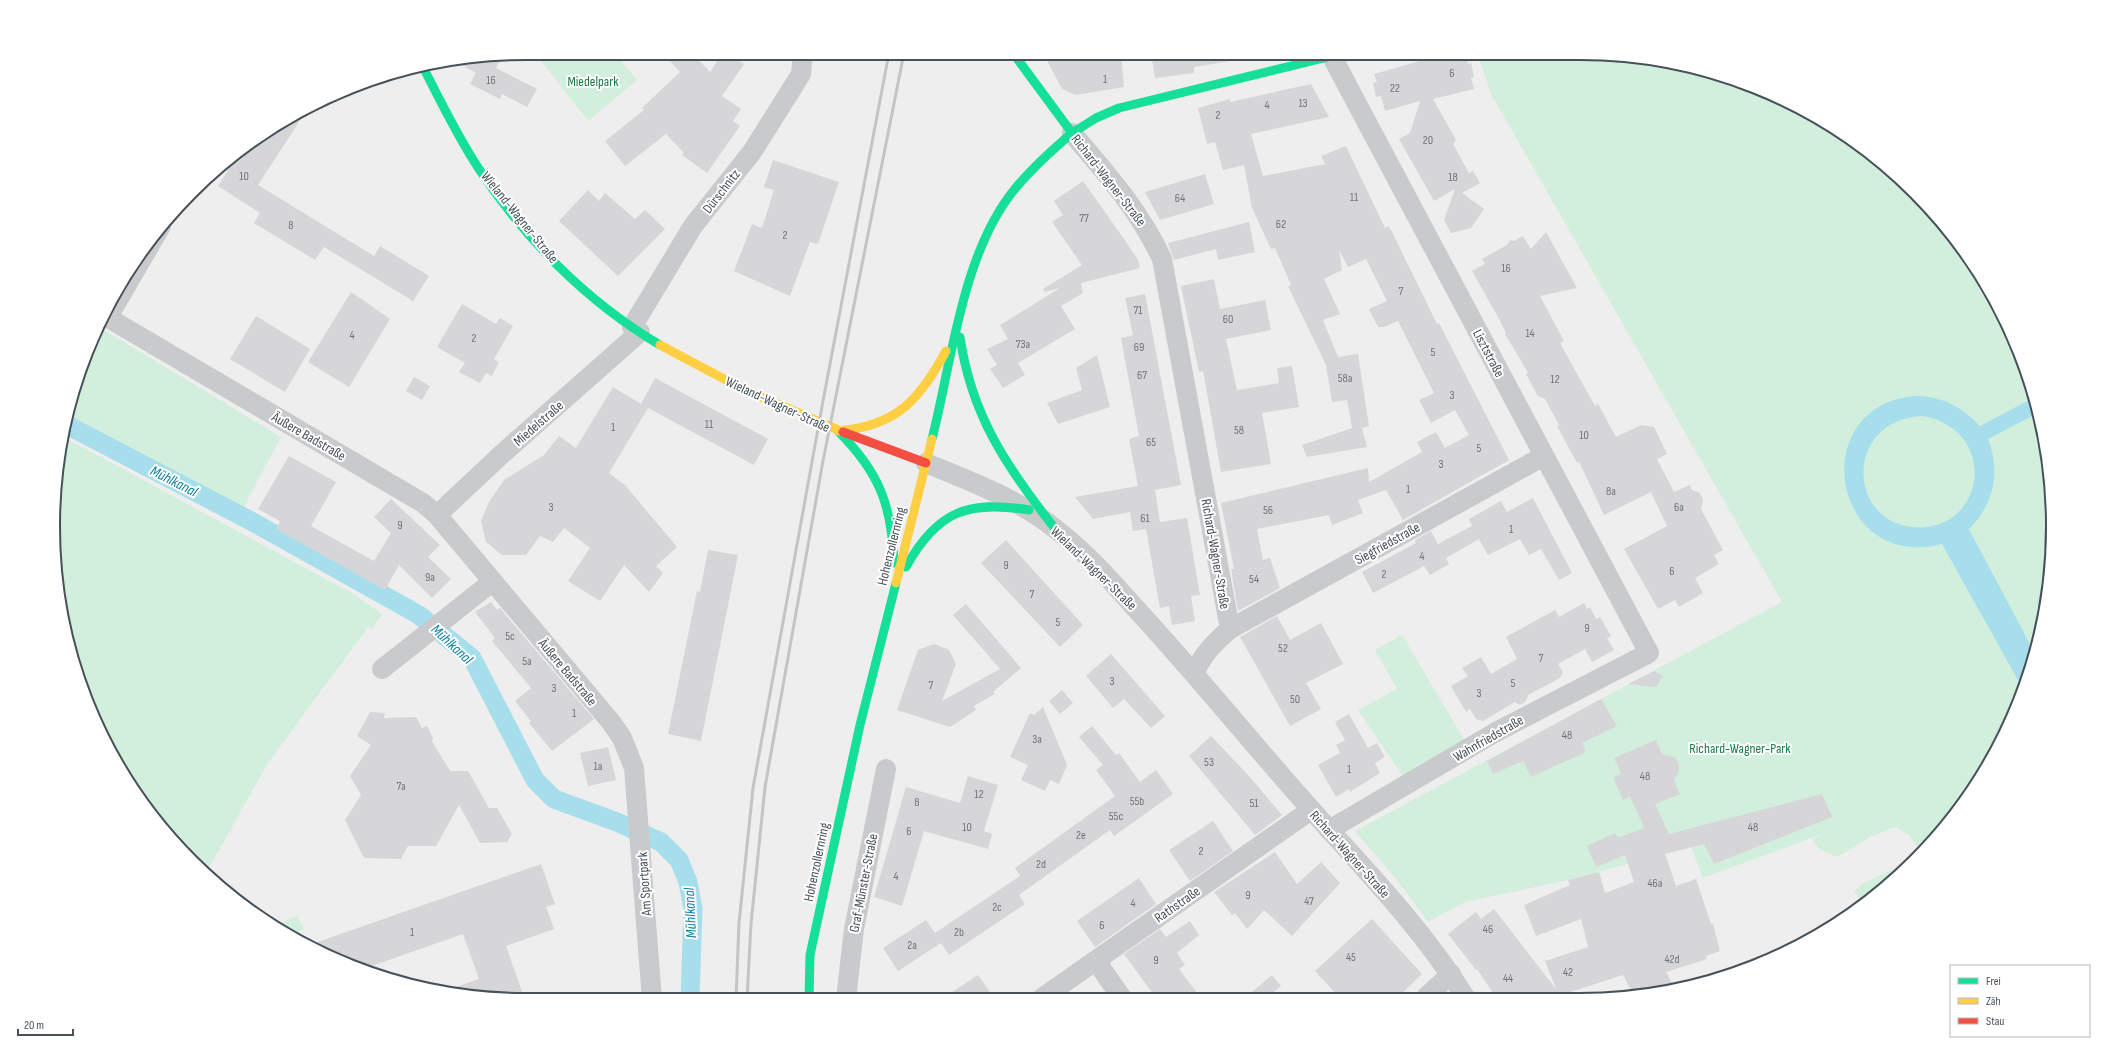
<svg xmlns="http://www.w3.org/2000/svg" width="2106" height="1053" font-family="'Sofia Sans Condensed',sans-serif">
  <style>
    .green { fill: #d2eedc }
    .water { fill: #a7deec; fill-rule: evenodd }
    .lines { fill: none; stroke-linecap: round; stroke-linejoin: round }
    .canal { stroke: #a7deec; stroke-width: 19 }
    .building { fill: #d6d6d8 }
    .street { stroke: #c8cacc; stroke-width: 20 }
    .fast { stroke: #16e098; stroke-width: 9 }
    .slow { stroke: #ffcf43; stroke-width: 9 }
    .jam { stroke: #f24e42; stroke-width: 9 }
    .rail { stroke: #c3c4c6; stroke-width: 3 }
    .labels { text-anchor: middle; stroke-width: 4; stroke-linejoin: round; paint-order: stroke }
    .number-label { font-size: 12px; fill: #6c747b }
    .park-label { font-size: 14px; fill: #177b48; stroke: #fff }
    .street-label { font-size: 14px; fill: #46515a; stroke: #fff }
    .water-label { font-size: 15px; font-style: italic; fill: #0d819f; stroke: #fff }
    .rim { fill: none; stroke: #46515a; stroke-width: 2 }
  </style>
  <rect width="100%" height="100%" fill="#efeeee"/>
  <g class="green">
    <path d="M535,53H615L637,80L588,121Z"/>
    <path d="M1477,53H1580L1672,62L1761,89L1843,133L1914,192L1973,264L2017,346L2044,434L2053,527L2044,619L2017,708L1955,815L1920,850L1909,835L1895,827L1870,837L1837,857L1819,849L1812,839L1833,830L1703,878L1691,847L1568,880L1465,902L1428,922L1401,885L1355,831L1782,602L1491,94Z"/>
    <path d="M99,327L281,437L243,508L67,419L89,345Z"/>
    <path d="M62,436L355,595L382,614L372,629L368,627L268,763L206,873L192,861L151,815L102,736L78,678L57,589L54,496Z"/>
    <path d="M1402,635L1465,741L1404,778L1358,710L1397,689L1375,650Z"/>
    <path d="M1905,864L1874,896L1862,901L1854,892L1862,884Z"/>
    <path d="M297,916L304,929L291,935L275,926Z"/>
  </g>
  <path class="water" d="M1916,396C1942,396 1962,407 1980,426L2033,398L2038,413L1988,439C2001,472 1994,504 1969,529L2034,652L2023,689L1942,544C1830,572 1805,404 1916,396ZM1923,416C2002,431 1984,535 1912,527C1846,520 1845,419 1923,416Z"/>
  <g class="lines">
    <path class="canal" d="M65,424L251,521L419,615L472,658L535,780L554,799L617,822L661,842L679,860L688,882L693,909L690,999"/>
  </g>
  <g class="building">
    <path d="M663,53H692L710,72L723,53H729L744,64L722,96L741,109L733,121L740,126L707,173L682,155L684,153L666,134L625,166L605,141L644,110L642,108L680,72Z"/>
    <path d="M1043,53H1121L1124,87L1076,95L1062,89Z"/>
    <path d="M1151,53H1230L1231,61L1194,67V73L1155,78Z"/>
    <path d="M1448,53H1465L1468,64L1471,63L1474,77L1471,78L1474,89L1433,99L1456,140L1453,144L1469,173L1473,171L1480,183L1462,193L1484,209L1471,228L1451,233L1444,220L1455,189L1434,201L1399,139L1410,133L1420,101L1385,111L1381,96L1376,97L1373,83L1377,82L1374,74Z"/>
    <path d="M503,55L496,68L537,89L527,107L502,94L500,99L470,84L476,73L453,60Z"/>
    <path d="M1311,84L1329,117L1251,134L1263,176L1325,164L1321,156L1346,146L1385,228L1389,226L1437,324L1439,323L1509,460L1403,520L1386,490L1358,500L1363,513L1332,525L1329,515L1257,529L1263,560L1270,558L1280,588L1238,611L1231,569H1234L1221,503L1368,468L1369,482L1422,452L1417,442L1436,432L1445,448L1469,435L1455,410L1431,423L1419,400L1434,393L1398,321L1384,327H1378L1369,309L1387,301L1366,259L1348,267L1339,250L1342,270L1324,279L1340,314L1323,320L1338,357L1358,354L1369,426L1362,428L1367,447L1307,457L1302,445L1352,428L1347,400L1332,402L1326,365L1288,286L1291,285L1275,248L1271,249L1252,208L1244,165L1223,170L1215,142L1207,144L1198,108L1230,99V102Z"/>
    <path d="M308,108L258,185L374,256L380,246L429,276L413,301L324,247L315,260L254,223L260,213L218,186L242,148L290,116Z"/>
    <path d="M773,160L839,182L818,244L810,242L790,296L734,271L752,224L762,228L774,190L764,187Z"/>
    <path d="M1205,174L1214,204L1160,220L1145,192Z"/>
    <path d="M1083,181L1124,239L1138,260L1140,268L1081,283L1083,293L1061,306L1075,329L1018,363L1025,375L1003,388L990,369L997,365L987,349L1008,339L1000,325L1060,288L1044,292L1043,289L1082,265L1052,222L1063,215L1054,201Z"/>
    <path d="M588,190L599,201L605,193L635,219L645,210L665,229L618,276L559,221Z"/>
    <path d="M1249,222L1255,252L1218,260L1216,249L1174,260L1169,246L1168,243Z"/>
    <path d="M1546,232L1577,288L1540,296L1564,341L1560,343L1595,406L1598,404L1616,437L1641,425L1654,427L1667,454L1657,459L1674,492L1690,485L1692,490L1700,493L1703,500L1701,509L1723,550L1714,555L1719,564L1695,578L1703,593L1679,607L1675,600L1658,609L1624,549L1667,526L1651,492L1604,515L1579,462L1577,463L1557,426L1559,425L1545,399L1538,396L1526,374L1528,373L1505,334L1506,333L1499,319L1472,271L1485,264L1482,259L1507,245L1510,240L1514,241L1523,236L1531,249Z"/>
    <path d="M1214,279L1220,309L1265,300L1271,330L1226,339L1237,390L1279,383L1277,368L1292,366L1299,407L1262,413L1271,464L1221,472L1203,371L1199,372L1181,286Z"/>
    <path d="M351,292L390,319L349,387L308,362Z"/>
    <path d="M1145,294L1181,485L1155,490L1160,522L1187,518L1200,595L1191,596L1195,621L1172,625L1169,606L1160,608L1146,529L1133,531L1130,512L1093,519L1075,497L1138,486L1129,439L1139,436L1121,338L1133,335L1125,298Z"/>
    <path d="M462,304L496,324L500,318L513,326L494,359L499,362L492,376L486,373L480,383L459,372L465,363L437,347Z"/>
    <path d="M256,316L310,349L285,392L230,359Z"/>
    <path d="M1097,355L1110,407L1058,424L1047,403L1082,390L1076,368Z"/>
    <path d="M414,377L430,386L422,400L406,391Z"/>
    <path d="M655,378L768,439L754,465L648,408L609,473L625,485L677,547L656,566L663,573L649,592L624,565L600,601L568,581L590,548L564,528L553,542L540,536L526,555H502L486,542L481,521L489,502L504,480L544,455L559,436L576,448L613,387L641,404Z"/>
    <path d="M289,456L336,482L311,526L374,561L391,533L374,517L391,499L440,545L428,557L451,579L432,598L399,565L385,590L276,529L280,521L258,509Z"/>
    <path d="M1533,498L1572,573L1559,580L1541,549L1529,555L1520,539L1488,555L1479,539L1446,558L1449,564L1430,575L1424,566L1373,593L1362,572L1416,543L1415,540L1431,531L1438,544L1472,526L1469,519L1501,501L1507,512Z"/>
    <path d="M1006,540L1083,625L1060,647L981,563Z"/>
    <path d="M708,550L738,555L701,741L668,734L697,591L700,592Z"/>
    <path d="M491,602L497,610L500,608L594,719L552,751L529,723L531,721L515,701L531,688L492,641L495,638L475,612Z"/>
    <path d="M1584,603L1587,609L1590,607L1596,619L1600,617L1611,636L1607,638L1614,650L1592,662L1585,649L1558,664L1563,672L1560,678L1528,695L1526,701L1520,705L1515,702L1483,721L1476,719L1470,709L1466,712L1451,686L1468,676L1462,668L1481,657L1491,674L1517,659L1506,637L1555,610L1559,617Z"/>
    <path d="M966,604L1021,668L993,692L995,694L974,706L976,710L950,727L897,710L918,650L934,644L949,650L956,664L942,701L1000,669L953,615Z"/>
    <path d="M1277,616L1290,640L1321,623L1343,664L1306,683L1321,709L1290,726L1240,637Z"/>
    <path d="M1111,654L1165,716L1151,728L1124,699L1113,708L1086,676Z"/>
    <path d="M1654,671L1663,676L1656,687L1628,684Z"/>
    <path d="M1062,690L1073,703L1060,714L1049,701Z"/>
    <path d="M1601,699L1617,726L1582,743L1586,752L1531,777L1523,761L1493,774L1487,761Z"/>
    <path d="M1043,707L1067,765L1059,784L1050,780L1045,791L1021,780L1028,765L1010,757L1030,713L1034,715Z"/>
    <path d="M370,712L385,713L384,718L416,717L422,728L427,726L433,738L432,741L450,771H468L489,808H497L512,834L507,842L480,843L459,805L436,846H408L401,859L364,858L345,820L361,795L350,776L371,745L357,736Z"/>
    <path d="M1349,714L1368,748L1377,743L1385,757L1375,763L1380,773L1350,792L1349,789L1336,797L1318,765L1340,753L1336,745L1345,740L1335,722Z"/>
    <path d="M1092,726L1116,755L1119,753L1140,782L1156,770L1173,794L1114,836L1110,830L1019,895L1025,904L949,955L939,940L941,943L898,971L883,948L926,920L935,933L1020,876L1015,868L1115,796L1096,770L1103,765L1079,737Z"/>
    <path d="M1211,736L1250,777L1282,815L1255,835L1189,756Z"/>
    <path d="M1656,740L1662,754L1675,757L1679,765L1678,773L1674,780L1680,794L1655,804L1669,834L1822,794L1832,817L1714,864L1704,844L1665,854L1676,886L1696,879L1711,924H1713L1720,951L1706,956L1707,959L1666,972L1674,987L1642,996H1634L1623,975L1561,995L1562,996H1495L1477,969L1476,970L1448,934L1476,912L1481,919L1494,909L1556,989L1545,961L1588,947L1581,919L1536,936L1524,905L1570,885L1568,880L1599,872L1605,893L1634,882L1625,855L1596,867L1587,846L1615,833L1618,838L1644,828L1630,796L1623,800L1613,777L1621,774L1614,758Z"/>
    <path d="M608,747L616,780L588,786L580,753Z"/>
    <path d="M968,776L998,785L984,831L992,834L988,849L924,831L902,906L874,897L906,787L960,803Z"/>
    <path d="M1213,821L1233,851L1190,881L1169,850Z"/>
    <path d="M1275,852L1297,884L1321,862L1340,883L1292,936L1264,910L1247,929L1235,913L1232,915L1214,892Z"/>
    <path d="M541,864L555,904L546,907L554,929L506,946L525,1000L442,992L479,979L463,934L363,969L345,964L309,945Z"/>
    <path d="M1139,878L1156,904L1095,947L1077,921Z"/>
    <path d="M1372,919L1422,974L1398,997H1339L1315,971Z"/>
    <path d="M1190,921L1199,935L1177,953L1185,965L1179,969L1201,998H1156L1124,954L1160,929L1166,937Z"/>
    <path d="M978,975L994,998H943Z"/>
    <path d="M1272,975L1281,986L1268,997H1246Z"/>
  </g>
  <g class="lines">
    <g class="street">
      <path d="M1072,133C1106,173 1140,211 1162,259L1230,629"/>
      <path d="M105,316L423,503L437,515L611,722L622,738L634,768L652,1000"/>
      <path d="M108,317L161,226"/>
      <path d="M632,327L693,226L752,152L801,74L803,53"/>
      <path d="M926,463C969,481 1016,498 1053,527C1085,551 1112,582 1138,611C1187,664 1233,720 1280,774C1342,847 1414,915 1465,997"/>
      <path d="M437,515L502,454L640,332"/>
      <path d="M382,669L492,582"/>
      <path d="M1195,672C1203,654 1215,642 1230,629L1544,456"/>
      <path d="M1329,830L1496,732L1649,653L1330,53"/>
      <path d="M1096,961L1122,998"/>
      <path d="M1426,997L1451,974"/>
      <path d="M1042,998L1311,810"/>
      <path d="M846,999L854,929L886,769"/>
    </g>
    <g class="fast">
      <path d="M422,65C440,100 457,136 479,169C525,239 587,302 660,345"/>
      <path d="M1072,133L1096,118L1119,108L1344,53"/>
      <path d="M960,337C971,414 1006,466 1053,526"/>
      <path d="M838,431C879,472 892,505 894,563"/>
      <path d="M932,439C952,361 962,254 1014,190C1031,169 1051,151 1072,133L1013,53"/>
      <path d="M906,567C937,511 968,500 1029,510"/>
      <path d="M809,999L810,955L860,725L896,583"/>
    </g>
    <g class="slow">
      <path d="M660,345L743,389L843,432"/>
      <path d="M838,431C896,426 919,401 946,351"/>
      <path d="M896,583L932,439"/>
    </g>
    <path class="jam" d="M843,432L926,463"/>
    <g class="rail">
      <path d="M736,999L739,923L753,788L823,401L889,53"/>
      <path d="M747,999L751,924L765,787L823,461L904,53"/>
    </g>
  </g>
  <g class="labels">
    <g class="number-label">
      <text x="1452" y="77">6</text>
      <text x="1105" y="83">1</text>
      <text x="491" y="84">16</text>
      <text x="1395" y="92">22</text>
      <text x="1303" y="107">13</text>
      <text x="1267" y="109">4</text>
      <text x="1218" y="119">2</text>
      <text x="1428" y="144">20</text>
      <text x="244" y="180">10</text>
      <text x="1453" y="181">18</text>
      <text x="1354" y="201">11</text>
      <text x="1180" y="202">64</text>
      <text x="1084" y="222">77</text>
      <text x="1281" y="228">62</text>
      <text x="291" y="229">8</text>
      <text x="785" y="239">2</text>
      <text x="1506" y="272">16</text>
      <text x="1401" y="295">7</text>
      <text x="1138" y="314">71</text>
      <text x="1228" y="323">60</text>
      <text x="1530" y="337">14</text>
      <text x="352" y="339">4</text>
      <text x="474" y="342">2</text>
      <text x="1023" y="348">73a</text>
      <text x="1139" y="351">69</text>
      <text x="1433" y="356">5</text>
      <text x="1142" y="379">67</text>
      <text x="1345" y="382">58a</text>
      <text x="1555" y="383">12</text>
      <text x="1452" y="399">3</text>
      <text x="709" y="428">11</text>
      <text x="613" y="431">1</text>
      <text x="1239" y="434">58</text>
      <text x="1584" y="439">10</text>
      <text x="1151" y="446">65</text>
      <text x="1479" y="452">5</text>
      <text x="1441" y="468">3</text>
      <text x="1408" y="493">1</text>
      <text x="1611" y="495">8a</text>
      <text x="551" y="511">3</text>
      <text x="1679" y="511">6a</text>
      <text x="1268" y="514">56</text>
      <text x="1145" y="522">61</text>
      <text x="400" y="529">9</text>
      <text x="1511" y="533">1</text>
      <text x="1422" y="560">4</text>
      <text x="1006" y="569">9</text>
      <text x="1672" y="575">6</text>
      <text x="1384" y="578">2</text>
      <text x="430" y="581">9a</text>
      <text x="1254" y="583">54</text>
      <text x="1032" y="598">7</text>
      <text x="1058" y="626">5</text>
      <text x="1587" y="632">9</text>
      <text x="510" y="640">5c</text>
      <text x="1283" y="652">52</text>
      <text x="1541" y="662">7</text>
      <text x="527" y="665">5a</text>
      <text x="1112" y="685">3</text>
      <text x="1513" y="687">5</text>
      <text x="931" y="689">7</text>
      <text x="554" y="692">3</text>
      <text x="1479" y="697">3</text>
      <text x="1295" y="703">50</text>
      <text x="574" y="717">1</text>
      <text x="1567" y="739">48</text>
      <text x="1037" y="743">3a</text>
      <text x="1209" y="766">53</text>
      <text x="598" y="770">1a</text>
      <text x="1349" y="773">1</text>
      <text x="1645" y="780">48</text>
      <text x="401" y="790">7a</text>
      <text x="979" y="798">12</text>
      <text x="1137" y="805">55b</text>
      <text x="917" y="806">8</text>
      <text x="1254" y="807">51</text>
      <text x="1116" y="820">55c</text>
      <text x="967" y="831">10</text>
      <text x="1753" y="831">48</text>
      <text x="909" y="835">6</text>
      <text x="1081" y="839">2e</text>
      <text x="1201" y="855">2</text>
      <text x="1041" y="868">2d</text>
      <text x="896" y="880">4</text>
      <text x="1655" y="887">46a</text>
      <text x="1248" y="899">9</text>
      <text x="1309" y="905">47</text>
      <text x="1133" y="907">4</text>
      <text x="997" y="911">2c</text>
      <text x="1102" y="929">6</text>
      <text x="1488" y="933">46</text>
      <text x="412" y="936">1</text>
      <text x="959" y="936">2b</text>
      <text x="912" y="949">2a</text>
      <text x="1351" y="961">45</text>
      <text x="1672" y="963">42d</text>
      <text x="1156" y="964">9</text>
      <text x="1568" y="976">42</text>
      <text x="1508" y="982">44</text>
    </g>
    <g class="park-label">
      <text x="593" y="86">Miedelpark</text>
      <text x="1740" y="753">Richard-Wagner-Park</text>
    </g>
    <g class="street-label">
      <text transform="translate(1109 180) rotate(52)" y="5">Richard-Wagner-Straße</text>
      <text transform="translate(721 191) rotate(-52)" y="5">Dürschnitz</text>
      <text transform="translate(520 217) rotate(51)" y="5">Wieland-Wagner-Straße</text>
      <text transform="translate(1489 353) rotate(62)" y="5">Lisztstraße</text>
      <text transform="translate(778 404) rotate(25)" y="5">Wieland-Wagner-Straße</text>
      <text transform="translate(538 423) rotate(-41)" y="5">Miedelstraße</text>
      <text transform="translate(309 436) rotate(30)" y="5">Äußere Badstraße</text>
      <text transform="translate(1387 543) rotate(-29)" y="5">Siegfriedstraße</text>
      <text transform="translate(891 546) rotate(-76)" y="5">Hohenzollernring</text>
      <text transform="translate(1216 554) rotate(80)" y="5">Richard-Wagner-Straße</text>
      <text transform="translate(1094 568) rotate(44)" y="5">Wieland-Wagner-Straße</text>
      <text transform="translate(568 672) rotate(50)" y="5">Äußere Badstraße</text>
      <text transform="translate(1488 738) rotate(-30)" y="5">Wahnfriedstraße</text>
      <text transform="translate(1350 854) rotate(48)" y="5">Richard-Wagner-Straße</text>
      <text transform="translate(816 862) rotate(-78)" y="5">Hohenzollernring</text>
      <text transform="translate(863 883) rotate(-79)" y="5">Graf-Münster-Straße</text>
      <text transform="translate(644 884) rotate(-94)" y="5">Am Sportpark</text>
      <text transform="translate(1177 904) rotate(-35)" y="5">Rathstraße</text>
    </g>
    <g class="water-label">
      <text transform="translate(174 481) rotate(27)" y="5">Mühlkanal</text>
      <text transform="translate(452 644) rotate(43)" y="5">Mühlkanal</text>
      <text transform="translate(690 913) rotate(-93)" y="5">Mühlkanal</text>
    </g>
  </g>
  <path d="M0 0H2106V1053H0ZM526 60H1580A466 466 0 0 1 2046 526V527A466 466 0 0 1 1580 993H526A466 466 0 0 1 60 527V526A466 466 0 0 1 526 60Z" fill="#fff" fill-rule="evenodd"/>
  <path class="rim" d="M526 60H1580A466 466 0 0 1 2046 526V527A466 466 0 0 1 1580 993H526A466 466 0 0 1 60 527V526A466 466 0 0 1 526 60Z"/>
  <rect x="1950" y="965" width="140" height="72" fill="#ffffff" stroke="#b5b9bd"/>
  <rect x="1958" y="978" width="20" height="6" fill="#16e098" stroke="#b5b9bd"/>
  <text x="1986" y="985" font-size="12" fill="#46515a">Frei</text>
  <rect x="1958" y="998" width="20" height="6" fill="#ffcf43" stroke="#b5b9bd"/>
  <text x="1986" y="1005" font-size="12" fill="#46515a">Zäh</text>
  <rect x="1958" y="1018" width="20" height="6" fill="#f24e42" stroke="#b5b9bd"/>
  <text x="1986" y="1025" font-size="12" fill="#46515a">Stau</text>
  <path d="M18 1029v6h55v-6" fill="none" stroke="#46515a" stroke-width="2"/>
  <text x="24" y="1029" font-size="12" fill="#46515a" stroke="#ffffff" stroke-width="3" paint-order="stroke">20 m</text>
</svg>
